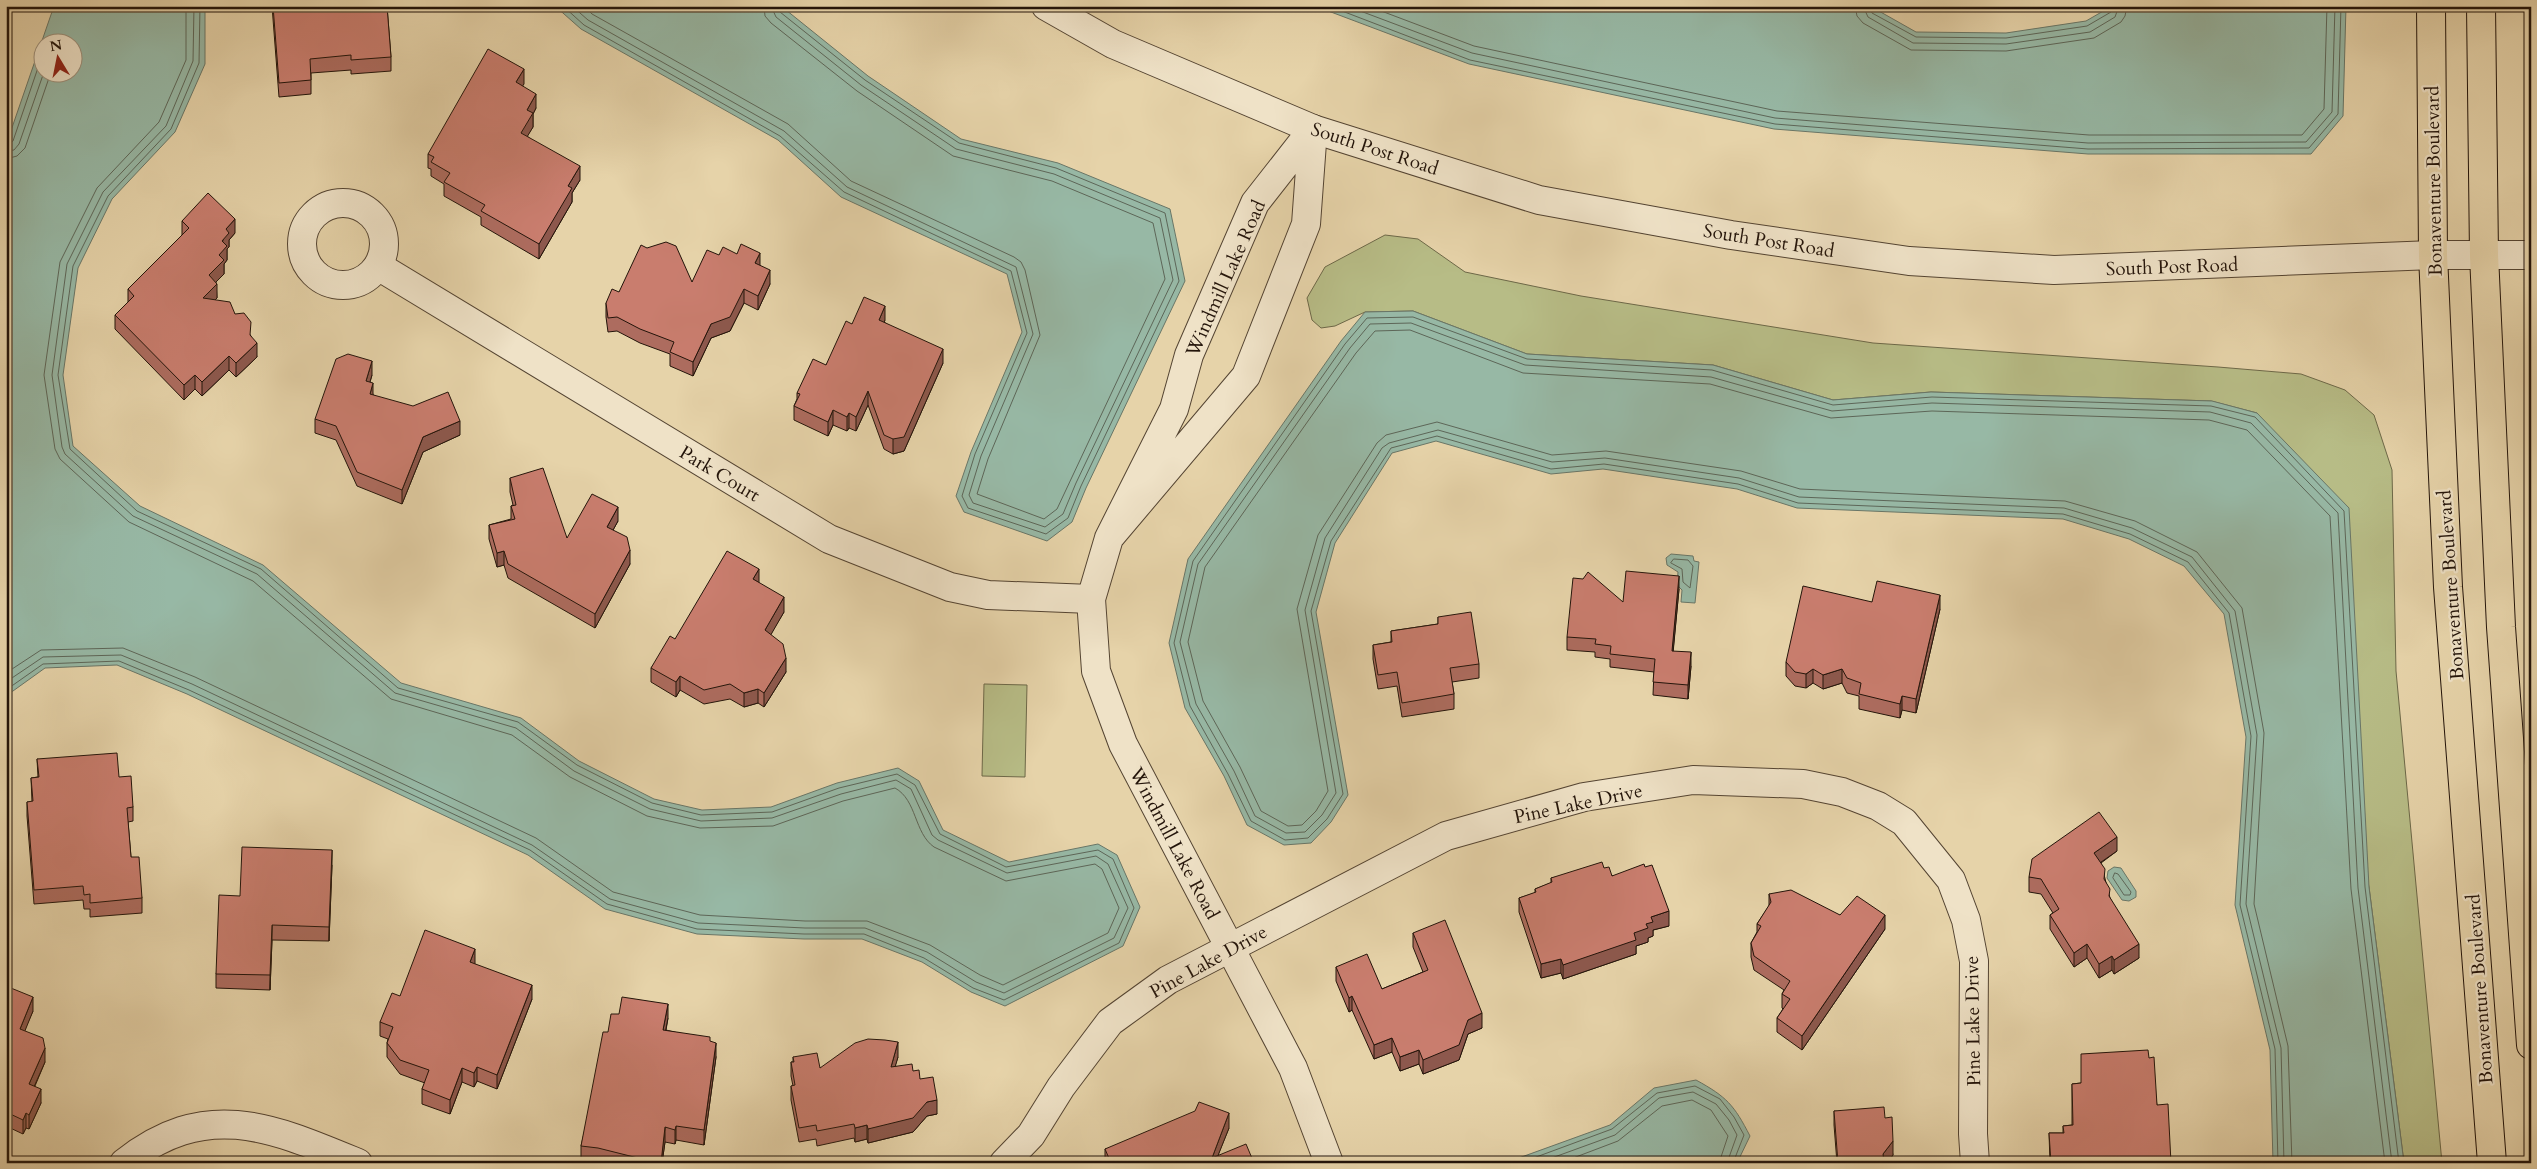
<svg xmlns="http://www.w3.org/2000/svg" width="2537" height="1169" font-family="Cardo,serif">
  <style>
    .green { fill: #b7bc86; stroke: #6d6848 }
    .water { fill: #97b8a5; stroke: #697667; fill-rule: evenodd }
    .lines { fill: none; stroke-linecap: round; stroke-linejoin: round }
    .shore { stroke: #5d6658; stroke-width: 1 }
    .minor-casing { stroke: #544432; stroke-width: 30 }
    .major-casing { stroke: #23140a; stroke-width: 30 }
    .minor { stroke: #efe2c7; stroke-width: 28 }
    .major { stroke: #e6d3a9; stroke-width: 28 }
    .wall { fill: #ad6c5f; stroke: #23140a }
    .shaded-wall { fill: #8d584d; stroke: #23140a }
    .building { fill: #c97d6e; stroke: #23140a }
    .labels { text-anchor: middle; stroke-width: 4.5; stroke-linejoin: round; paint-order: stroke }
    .street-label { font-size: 19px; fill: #23140a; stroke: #efe2c7 }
  </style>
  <rect width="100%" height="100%" fill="#e6d3a9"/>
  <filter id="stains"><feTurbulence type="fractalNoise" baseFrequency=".004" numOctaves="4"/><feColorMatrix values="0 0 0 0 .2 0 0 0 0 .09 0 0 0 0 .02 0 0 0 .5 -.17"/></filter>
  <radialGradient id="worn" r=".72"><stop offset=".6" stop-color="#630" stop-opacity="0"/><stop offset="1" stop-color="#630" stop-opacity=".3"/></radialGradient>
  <g class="green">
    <path d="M1385,235L1418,239L1465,272L1581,296L1873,343L2218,367L2301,374L2345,390L2374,415L2392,470L2396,671L2442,1163H2404L2369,887L2257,413L2211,401L1931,392L1833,400L1713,365L1527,354L1413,311L1365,312L1335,326L1321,328L1312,320L1307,298L1325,267Z"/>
    <path d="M984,684L1027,685L1025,777L982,776Z"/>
  </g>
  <g class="water">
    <path d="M54,6H205V64L175,132L112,199L78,268L63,375L73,446L140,506L263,565L401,683L521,718L579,761L654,799L702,810L771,807L837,783L898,768L919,781L943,830L1009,862L1098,844L1117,855L1140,907L1123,946L1005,1006L971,992L922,962L862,939H804L697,934L605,909L528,855L187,694L117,665L45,668L6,696V145ZM72,42V72H42V42Z"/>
    <path d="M555,6H778L786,10L868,76L961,139L1058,163L1170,209L1185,281L1086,488L1072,522L1047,541L964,512L956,496L971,452L1022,332L1007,274L841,197L778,140L581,29Z"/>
    <path d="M1315,6H1870L1916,32L2006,33L2086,21L2112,6H2346L2343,116L2311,154H2088L1774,129L1469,64Z"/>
    <path d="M1413,311L1527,354L1713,365L1833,400L1931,392L2212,401L2257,413L2349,508L2369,887L2404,1163H2273L2270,1050L2235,905L2246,737L2224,614L2184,566L2129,539L2063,519L1797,508L1737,489L1603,469L1551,474L1436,441L1392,453L1335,543L1316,612L1348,795L1331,822L1311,843L1284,845L1247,825L1224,776L1185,708L1169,643L1188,559L1341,341L1365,312Z"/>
    <path d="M1671,554L1693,556L1694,561L1699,562L1695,603L1681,602L1682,590L1677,585L1678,572L1667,565L1666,558Z"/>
    <path d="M2114,867L2121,868L2136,891V897L2129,901L2122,900L2107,878L2108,871Z"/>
    <path d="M1696,1080C1727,1097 1734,1105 1750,1136L1737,1163H1505L1610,1125L1654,1088Z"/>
  </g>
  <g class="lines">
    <g class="shore">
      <path d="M563,6L584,25L780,136L844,192L1011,271L1027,333L975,454L962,496L968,508L1046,534L1068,518L1081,486L1179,281L1165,213L1056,168L959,143L865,80L780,12L777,6"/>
      <path d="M572,6L588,20L784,131L847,187L1016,267L1033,334L981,456L969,495L973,503L1045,527L1063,514L1076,483L1173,280L1160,218L1054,174L956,149L861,85L776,17L771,6"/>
      <path d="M584,6L592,14L788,124L851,181L1014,257L1021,262L1025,270L1040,335L988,459L977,494L1044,519L1057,509L1165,279L1153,223L1052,181L953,156L857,91L771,23L765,16L764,6"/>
      <path d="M1329,6L1470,60L1775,124L2088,149L2309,148L2338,114L2341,6"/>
      <path d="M1347,6L1472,53L1775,118L2088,143L2306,142L2332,112L2335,6"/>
      <path d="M1368,6L1474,46L1777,111L2089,135H2302L2324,109L2327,6"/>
      <path d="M1855,6L1857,16L1863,23L1911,50L2006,51L2094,38L2121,22L2125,16L2127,6"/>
      <path d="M1863,6L1868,17L1913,43L2006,44L2090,32L2115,17L2119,6"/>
      <path d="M1869,6L1872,13L1916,37L2006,38L2087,26L2111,12L2113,6"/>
      <path d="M6,145L13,141L42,56"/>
      <path d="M6,151L14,150L19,144L44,72"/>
      <path d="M6,159L17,156L25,148L51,72"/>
      <path d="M1674,559L1688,560L1693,566L1690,588L1683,582L1682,569L1671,563Z"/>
      <path d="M6,673L41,650L123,648L195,677L536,838L613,892L700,915L805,921H867L930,945L980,975L1003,985L1108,933L1119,908L1102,869L1095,864L1006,881L934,847C914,833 917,800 895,788L843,801L773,826L700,828L647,816L570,777L512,735L391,699L253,581L129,522L60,459L55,449L44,375L60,262L97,188L159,122L186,60V6"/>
      <path d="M6,682L43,657L121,655L192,684L532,845L610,899L698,923L805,928H865L927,952L976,982L1004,993L1114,938L1128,908L1108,864L1096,856L1007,873L938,840L932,835L911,789L896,780L841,794L772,818L701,821L650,809L574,771L516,728L395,693L257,574L133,516L65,454L62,447L52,375L67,264L103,192L166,126L193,61L194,6"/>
      <path d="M6,690L43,664L119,661L189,690L530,850L607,904L697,929L804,934H864L924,958L973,988L1004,1000L1119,943L1134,908L1113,859L1098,850L1006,867L940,834L915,785L897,774L839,788L772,812L701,815L652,803L577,765L518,722L398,688L261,569L137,511L70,449L58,375L73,266L108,196L171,129L199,63L200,6"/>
      <path d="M2115,873L2118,874L2131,892L2130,895H2124L2113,878Z"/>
      <path d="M1520,1163L1612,1129L1657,1093L1695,1086L1720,1099L1734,1117L1744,1135L1733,1163"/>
      <path d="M1538,1163L1615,1135L1659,1098L1693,1092L1716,1104L1729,1120L1737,1135L1727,1163"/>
      <path d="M1560,1163L1618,1141L1662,1106L1692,1100L1711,1110L1728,1136L1719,1163"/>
      <path d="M2278,1163L2275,1049L2240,905L2251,736L2229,613L2188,562L2130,534L2063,514L1798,503L1738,484L1604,464L1551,469L1437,436L1391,448L1331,541L1311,611L1343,794L1327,819L1308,838L1285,840L1251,821L1228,774L1190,706L1174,643L1193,561L1345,344L1367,318L1413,317L1527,359L1712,370L1833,405L1932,397L2211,406L2255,417L2344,511L2365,887L2399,1163"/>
      <path d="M2284,1163L2281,1048L2246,904L2257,735L2235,611L2192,557L2132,528L2064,508L1799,497L1739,478L1605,458L1552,462L1438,430L1389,443L1382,448L1325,538L1305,610L1336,793L1322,815L1305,832L1286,833L1255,816L1234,771L1196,704L1180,642L1198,564L1350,348L1370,324L1411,323L1525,365L1711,377L1832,411L1932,403L2210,412L2251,423L2338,513L2358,888L2392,1163"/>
      <path d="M2292,1163L2288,1046L2254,904L2264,733L2242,608L2197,552L2135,521L2065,501L1800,489L1741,471L1606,451L1552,455L1437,422L1386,435L1377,443L1318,535L1297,609L1328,791L1316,811L1302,825L1288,826L1261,811L1240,767L1203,701L1188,642L1205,567L1356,353L1375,331L1410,330L1523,373L1710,384L1831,418L1932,411L2209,420L2247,430L2330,516L2351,889L2385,1163"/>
    </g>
    <g class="minor-casing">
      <g id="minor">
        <path d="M1046,6L1113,44L1313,129L1539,200L1731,235L1909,261L2054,270L2433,255H2531"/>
        <circle cx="343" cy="244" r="41"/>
        <path d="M378,266L829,539L950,587L988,595L1091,599"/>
        <path d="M1109,538L1246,376L1306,224L1313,129L1255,203L1189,355L1174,409L1109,538L1091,599L1096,671L1123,744L1293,1068L1329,1163"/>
        <path d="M124,1163C206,1098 271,1127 358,1163"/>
        <path d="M1004,1163L1031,1135L1061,1087L1110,1022L1168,980L1446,836L1584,797L1693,780L1803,784L1842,792L1878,806L1904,822L1951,880L1966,920L1974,961L1973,1134L1975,1163"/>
      </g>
    </g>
    <g class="major-casing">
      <g id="major">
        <path d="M2431,6L2433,255L2448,587L2492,1163"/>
        <path d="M2481,6L2484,255L2501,627L2531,1045"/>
      </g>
    </g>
    <use href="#minor" class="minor"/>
    <use href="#major" class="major"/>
  </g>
  <g class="wall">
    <path d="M272,6H387L391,57V71L351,74V70L311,73V94L279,97Z"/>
    <path d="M524,84L522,86L536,108L533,114V127L527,136L580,180L572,193V202L539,259L481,225V217L444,196V184L431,176V169L428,168V154Z"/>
    <path d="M182,221L235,233L229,240V247L227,249V260L224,264V274L216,282L217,298L215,300L235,314L251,336L257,357L236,377L229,370L202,396L195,389L184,400L115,329V315L128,303V289L182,235Z"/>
    <path d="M719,255L760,265L770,284L758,310L744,303L730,331L711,338L693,376L670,366V354L640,343L617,331L608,332L606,317V303L619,292L692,282Z"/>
    <path d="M885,320L884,322L943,363L904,451L893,454L884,449L868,405L856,431L849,428L847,431L833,425L828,436L794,420V406L797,399V393L826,365L852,324Z"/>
    <path d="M372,375L370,382L373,395L460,435L423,452L402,504L357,486L336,440L315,433V419Z"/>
    <path d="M510,478L567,538L618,521L613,530L630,564L595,628L508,578L504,565L497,567L489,539V525L511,519V506L513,505L510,492Z"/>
    <path d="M759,583L784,612L770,635L786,672L764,707L758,703L744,707L730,699L704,704L680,690L676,697L651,682V668L675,639Z"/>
    <path d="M1679,589L1673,651L1691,666L1688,699L1653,695L1654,672L1610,667V659L1595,657V652L1567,650V637Z"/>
    <path d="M1872,602L1940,609L1916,713L1902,710L1900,718L1859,709V696L1847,693L1842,683L1823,689L1813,683L1806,688L1795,686L1786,676V662Z"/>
    <path d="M1438,617L1479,664V678L1452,682L1454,694V709L1402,717L1397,686L1378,689L1373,659V645L1391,642V631L1438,624Z"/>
    <path d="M37,759L119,777L133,807V821L128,822L131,857L142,898V913L90,917V909H84L83,900L34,904L27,816V802H32L31,778L38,777Z"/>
    <path d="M2117,851L2101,863L2110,898L2139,958L2114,974L2112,970L2099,978L2087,958L2074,967L2050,929V915L2053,913L2041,894L2029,892V877Z"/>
    <path d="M332,865L329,941L272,940L270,990L216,988V974L240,896Z"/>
    <path d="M1604,868L1669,926L1653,930V936L1648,938V942L1636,946V954L1563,979L1561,973L1541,978L1519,912V898L1535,893V889L1551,883V878Z"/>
    <path d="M1769,894L1885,929L1802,1050L1777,1032V1018L1783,1009L1782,1008V994L1784,990L1754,970L1751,957V943L1757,932V924L1769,906Z"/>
    <path d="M1413,933L1482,1028L1468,1034L1459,1060L1423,1074L1419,1064L1400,1071L1392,1052L1374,1059L1352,1010L1349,1012L1336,981V967L1382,989L1423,972L1413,947Z"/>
    <path d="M475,964L532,999L497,1089L477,1081L474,1087L462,1082L450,1114L422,1104V1089L425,1083L400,1074L387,1057V1043L388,1039L380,1036V1022L400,996Z"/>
    <path d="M6,986L33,1011L24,1031L45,1062L35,1086L41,1103L29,1129L26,1128L23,1134L6,1126Z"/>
    <path d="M668,1018L666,1030L710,1041L716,1057L704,1145L676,1140L675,1144L665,1142L662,1163H602L581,1160V1146L608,1032Z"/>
    <path d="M793,1057L820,1068L898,1057L895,1066L913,1071L920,1079L937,1114L927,1116L913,1132L868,1143L867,1139L855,1142L854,1138L817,1146L816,1139L799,1142L791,1100V1086H793L791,1076V1062H793Z"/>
    <path d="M2149,1058L2157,1105L2171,1163H2050L2049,1133H2063V1126L2072,1125V1084L2081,1083Z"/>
    <path d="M1834,1111L1885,1118L1893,1155L1887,1163H1837L1834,1125Z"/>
    <path d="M1229,1128L1218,1155L1254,1163H1105V1149Z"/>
  </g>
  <g class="shaded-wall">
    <path d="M524,69V84L516,96V82Z"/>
    <path d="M536,94V108L533,114V127L521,147V133L527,110Z"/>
    <path d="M580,166V180L572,193V202L539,259V244L568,186Z"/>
    <path d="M235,219V233L229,240V247L227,249V260L224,264V274L209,289V275L219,255L226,229Z"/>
    <path d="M760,253V267L755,263Z"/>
    <path d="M770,270V284L758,310V296Z"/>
    <path d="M217,284V298L203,312V298Z"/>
    <path d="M744,289V303L730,331L711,338L693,376V362L711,324Z"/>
    <path d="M885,306V320L879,334V320Z"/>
    <path d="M257,343V357L236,377V363Z"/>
    <path d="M943,349V363L904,451L893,454V439Z"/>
    <path d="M229,356V370L202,396V382Z"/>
    <path d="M372,361V375L366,395V381Z"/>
    <path d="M195,375V389L184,400V385Z"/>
    <path d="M373,383V397L370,394Z"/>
    <path d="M868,391V405L856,431V417Z"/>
    <path d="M833,410V425L828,436V422Z"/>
    <path d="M849,413V428L847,431V417Z"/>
    <path d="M460,421V435L423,452L402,504V490L423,437Z"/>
    <path d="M618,507V521L607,541V527Z"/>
    <path d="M630,550V564L595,628V614Z"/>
    <path d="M504,551V565L497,567V553Z"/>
    <path d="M759,569V583L753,579Z"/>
    <path d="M1679,576V589L1672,664V651Z"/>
    <path d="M1940,595V609L1916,713V699Z"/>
    <path d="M784,597V612L765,645V630Z"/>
    <path d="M1691,652V666L1688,699V685Z"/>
    <path d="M786,658V672L764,707V693Z"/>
    <path d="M1813,669V683L1806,688V674Z"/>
    <path d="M1842,669V683L1823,689V675Z"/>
    <path d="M680,676V690L676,697V682Z"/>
    <path d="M758,689V703L744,707V693Z"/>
    <path d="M1902,696V710L1900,718V704Z"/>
    <path d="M2117,837V851L2094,867V853Z"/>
    <path d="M332,850V865L329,941V927Z"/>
    <path d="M1669,911V926L1653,930V936L1648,938V942L1636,946V954L1563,979V965L1634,933L1646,924L1651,917Z"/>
    <path d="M1885,915V929L1802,1050V1036Z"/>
    <path d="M272,925V940L270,990V975Z"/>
    <path d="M2087,944V958L2074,967V953Z"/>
    <path d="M2139,944V958L2114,974V960Z"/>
    <path d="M475,949V963L470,976V962Z"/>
    <path d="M2112,956V970L2099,978V964Z"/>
    <path d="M1561,959V973L1541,978V964Z"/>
    <path d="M532,985V999L497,1089V1075Z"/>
    <path d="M1352,996V1010L1349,1012V998Z"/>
    <path d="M33,997V1011L20,1043V1029Z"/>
    <path d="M668,1004V1018L663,1044V1030Z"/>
    <path d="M1482,1013V1028L1468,1034L1459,1060L1423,1074V1060L1468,1020Z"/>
    <path d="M1392,1038V1052L1374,1059V1045Z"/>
    <path d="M898,1042V1057L891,1081V1067Z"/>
    <path d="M716,1043V1057L704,1145V1130Z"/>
    <path d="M45,1048V1062L29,1098V1084Z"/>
    <path d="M1419,1050V1064L1400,1071V1057Z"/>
    <path d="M477,1067V1081L474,1087V1073Z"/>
    <path d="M462,1068V1082L450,1114V1100Z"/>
    <path d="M41,1089V1103L29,1129V1115Z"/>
    <path d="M937,1100V1114L927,1116L913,1132L868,1143V1129L927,1102Z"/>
    <path d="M26,1113V1128L23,1134V1120Z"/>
    <path d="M1229,1113V1128L1215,1163L1212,1158Z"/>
    <path d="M867,1125V1139L855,1142V1128Z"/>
    <path d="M676,1126V1140L675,1144V1130Z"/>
    <path d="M665,1127V1142L662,1163H661Z"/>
    <path d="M1893,1141V1155L1887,1163H1883V1154Z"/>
  </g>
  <g class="building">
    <path d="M273,6H387L391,57L351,60V55L310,59L311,80L279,83Z"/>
    <path d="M488,49L524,69L516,82L536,94L527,110L533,113L521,133L580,166L568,186L572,188L539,244L481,211L485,205L444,182L450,173L431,162L434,157L428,154Z"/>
    <path d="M208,193L235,219L226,229L229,233L222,241L227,246L219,255L224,260L209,275L217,284L203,298L230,302L235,314L244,313L251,322L250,335L257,343L236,363L229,356L202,382L195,375L184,385L115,315L134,296L128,289L189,228L182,221Z"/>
    <path d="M666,242L676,246L692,282L707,250L719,255L723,247L737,254L741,244L760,253L755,263L770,270L758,296L744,289L730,317L711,324L693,362L670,352L674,342L640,329L617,317L608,318L606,303L612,289L619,292L641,245L647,248Z"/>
    <path d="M864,297L885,306L879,320L943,349L904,437L893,439L884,435L868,391L856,417L849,413L847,417L833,410L828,422L794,406L800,394L797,393L813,359L826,365L846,321L852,324Z"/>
    <path d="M348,354L372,361L366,381L373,383L370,394L413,406L448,392L460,421L423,437L402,490L357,472L336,426L315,419L336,359Z"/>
    <path d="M543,468L567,538L592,494L618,507L607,527L627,537L630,550L595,614L508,564L504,551L497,553L489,525L515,519L511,506L516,505L510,478Z"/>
    <path d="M727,551L759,569L753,579L784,597L765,630L783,644L786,658L764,693L758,689L744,693L730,684L704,690L680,676L676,682L651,668L670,636L675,639Z"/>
    <path d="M1626,571L1679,576L1672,651L1691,652L1688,685L1653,682L1655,659L1610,654L1611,646L1595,644L1596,639L1567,637L1573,578L1583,579L1588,572L1623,602Z"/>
    <path d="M1877,581L1940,595L1916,699L1902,696L1900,704L1859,694L1861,683L1847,678L1842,669L1823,675L1813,669L1806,674L1795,672L1786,662L1803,586L1872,602Z"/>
    <path d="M1471,612L1479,664L1450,668L1454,694L1402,703L1397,672L1378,675L1373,645L1392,642L1391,631L1438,624V617Z"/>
    <path d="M117,753L119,777L131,776L133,807L127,808L131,857H139L142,898L90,903V894L84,895L83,886L34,890L27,802L33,801L31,778L39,777L37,759Z"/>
    <path d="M2099,812L2117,837L2094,853L2105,869L2104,879L2110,889L2109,896L2139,944L2114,960L2112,956L2099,964L2087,944L2074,953L2050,915L2059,909L2041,879L2029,877L2032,859Z"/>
    <path d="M242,847L332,850L329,927L272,925L270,975L216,974L219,895L240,896Z"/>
    <path d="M1602,862L1604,868L1609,867L1612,876L1644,864L1645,867L1652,865L1669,911L1651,917L1653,922L1646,924L1648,928L1634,933L1636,940L1563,965L1561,959L1541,964L1519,898L1536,892L1535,889L1552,882L1551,878Z"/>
    <path d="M1791,890L1840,915L1857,896L1885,915L1802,1036L1777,1018L1790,999L1782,994L1790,981L1754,956L1751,943L1761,926L1757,924L1771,902L1769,894Z"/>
    <path d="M1445,920L1482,1013L1468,1020L1459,1045L1423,1060L1419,1050L1400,1057L1392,1038L1374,1045L1352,996L1349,998L1336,967L1367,954L1382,989L1428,970L1413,933Z"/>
    <path d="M425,930L475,949L470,962L532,985L497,1075L477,1067L474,1073L462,1068L450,1100L422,1089L429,1070L400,1060L387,1043L393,1027L380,1022L392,993L400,996Z"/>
    <path d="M6,986L33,997L20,1029L43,1038L45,1048L29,1084L41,1089L29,1115L26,1113L23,1120L6,1112Z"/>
    <path d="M622,997L668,1004L663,1030L710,1037V1041L716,1043L704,1130L676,1126L675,1130L665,1127L661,1163H658L598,1148L581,1146L603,1032H608L611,1014H619Z"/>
    <path d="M868,1039L885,1040L898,1042L891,1067L912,1064L913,1071L919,1070L920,1079L933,1077L937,1100L927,1102L913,1118L868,1129L867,1125L855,1128L854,1124L817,1131L816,1125L799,1128L791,1086L795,1085L791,1062H794L793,1057L817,1053L820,1068L855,1043Z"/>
    <path d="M2148,1050L2149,1058L2154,1057L2157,1105L2168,1104L2171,1163H2136V1161L2105,1163H2051L2049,1133H2064L2063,1126L2073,1125L2072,1084L2081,1083V1054Z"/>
    <path d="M1199,1102L1229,1113L1212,1158L1246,1144L1254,1163H1111L1105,1149L1195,1111Z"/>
    <path d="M1884,1107L1885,1118L1892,1117L1893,1141L1883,1154L1884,1163H1838L1834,1111Z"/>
  </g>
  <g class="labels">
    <g class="street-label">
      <text transform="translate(1375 148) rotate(18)" y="7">South Post Road</text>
      <text transform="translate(2433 181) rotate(-91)" y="7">Bonaventure Boulevard</text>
      <text transform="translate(1769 240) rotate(9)" y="7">South Post Road</text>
      <text transform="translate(2172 266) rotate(-2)" y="7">South Post Road</text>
      <text transform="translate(1225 278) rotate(-66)" y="7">Windmill Lake Road</text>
      <text transform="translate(720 473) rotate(31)" y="7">Park Court</text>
      <text transform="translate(2450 585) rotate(-94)" y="7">Bonaventure Boulevard</text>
      <text transform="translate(1578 803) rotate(-12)" y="7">Pine Lake Drive</text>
      <text transform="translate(1175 843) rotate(62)" y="7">Windmill Lake Road</text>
      <text transform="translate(1208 961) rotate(-29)" y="7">Pine Lake Drive</text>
      <text transform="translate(2479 989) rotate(-94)" y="7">Bonaventure Boulevard</text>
      <text transform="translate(1972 1021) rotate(-91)" y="7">Pine Lake Drive</text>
    </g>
  </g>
  <rect width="2537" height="1169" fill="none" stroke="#e6d3a9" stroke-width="25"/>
  <rect x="8" y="8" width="2522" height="1154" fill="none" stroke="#23140a" stroke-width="2.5"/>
  <rect x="12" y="12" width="2512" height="1144" fill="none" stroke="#23140a"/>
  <g transform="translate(58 58) rotate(350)"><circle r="24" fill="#efe2c7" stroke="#9d907b"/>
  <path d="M0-4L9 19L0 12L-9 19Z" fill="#8f2418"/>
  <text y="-8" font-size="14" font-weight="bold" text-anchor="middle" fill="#23140a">N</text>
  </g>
  <rect width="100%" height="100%" filter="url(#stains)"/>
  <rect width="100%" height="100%" fill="url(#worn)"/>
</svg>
